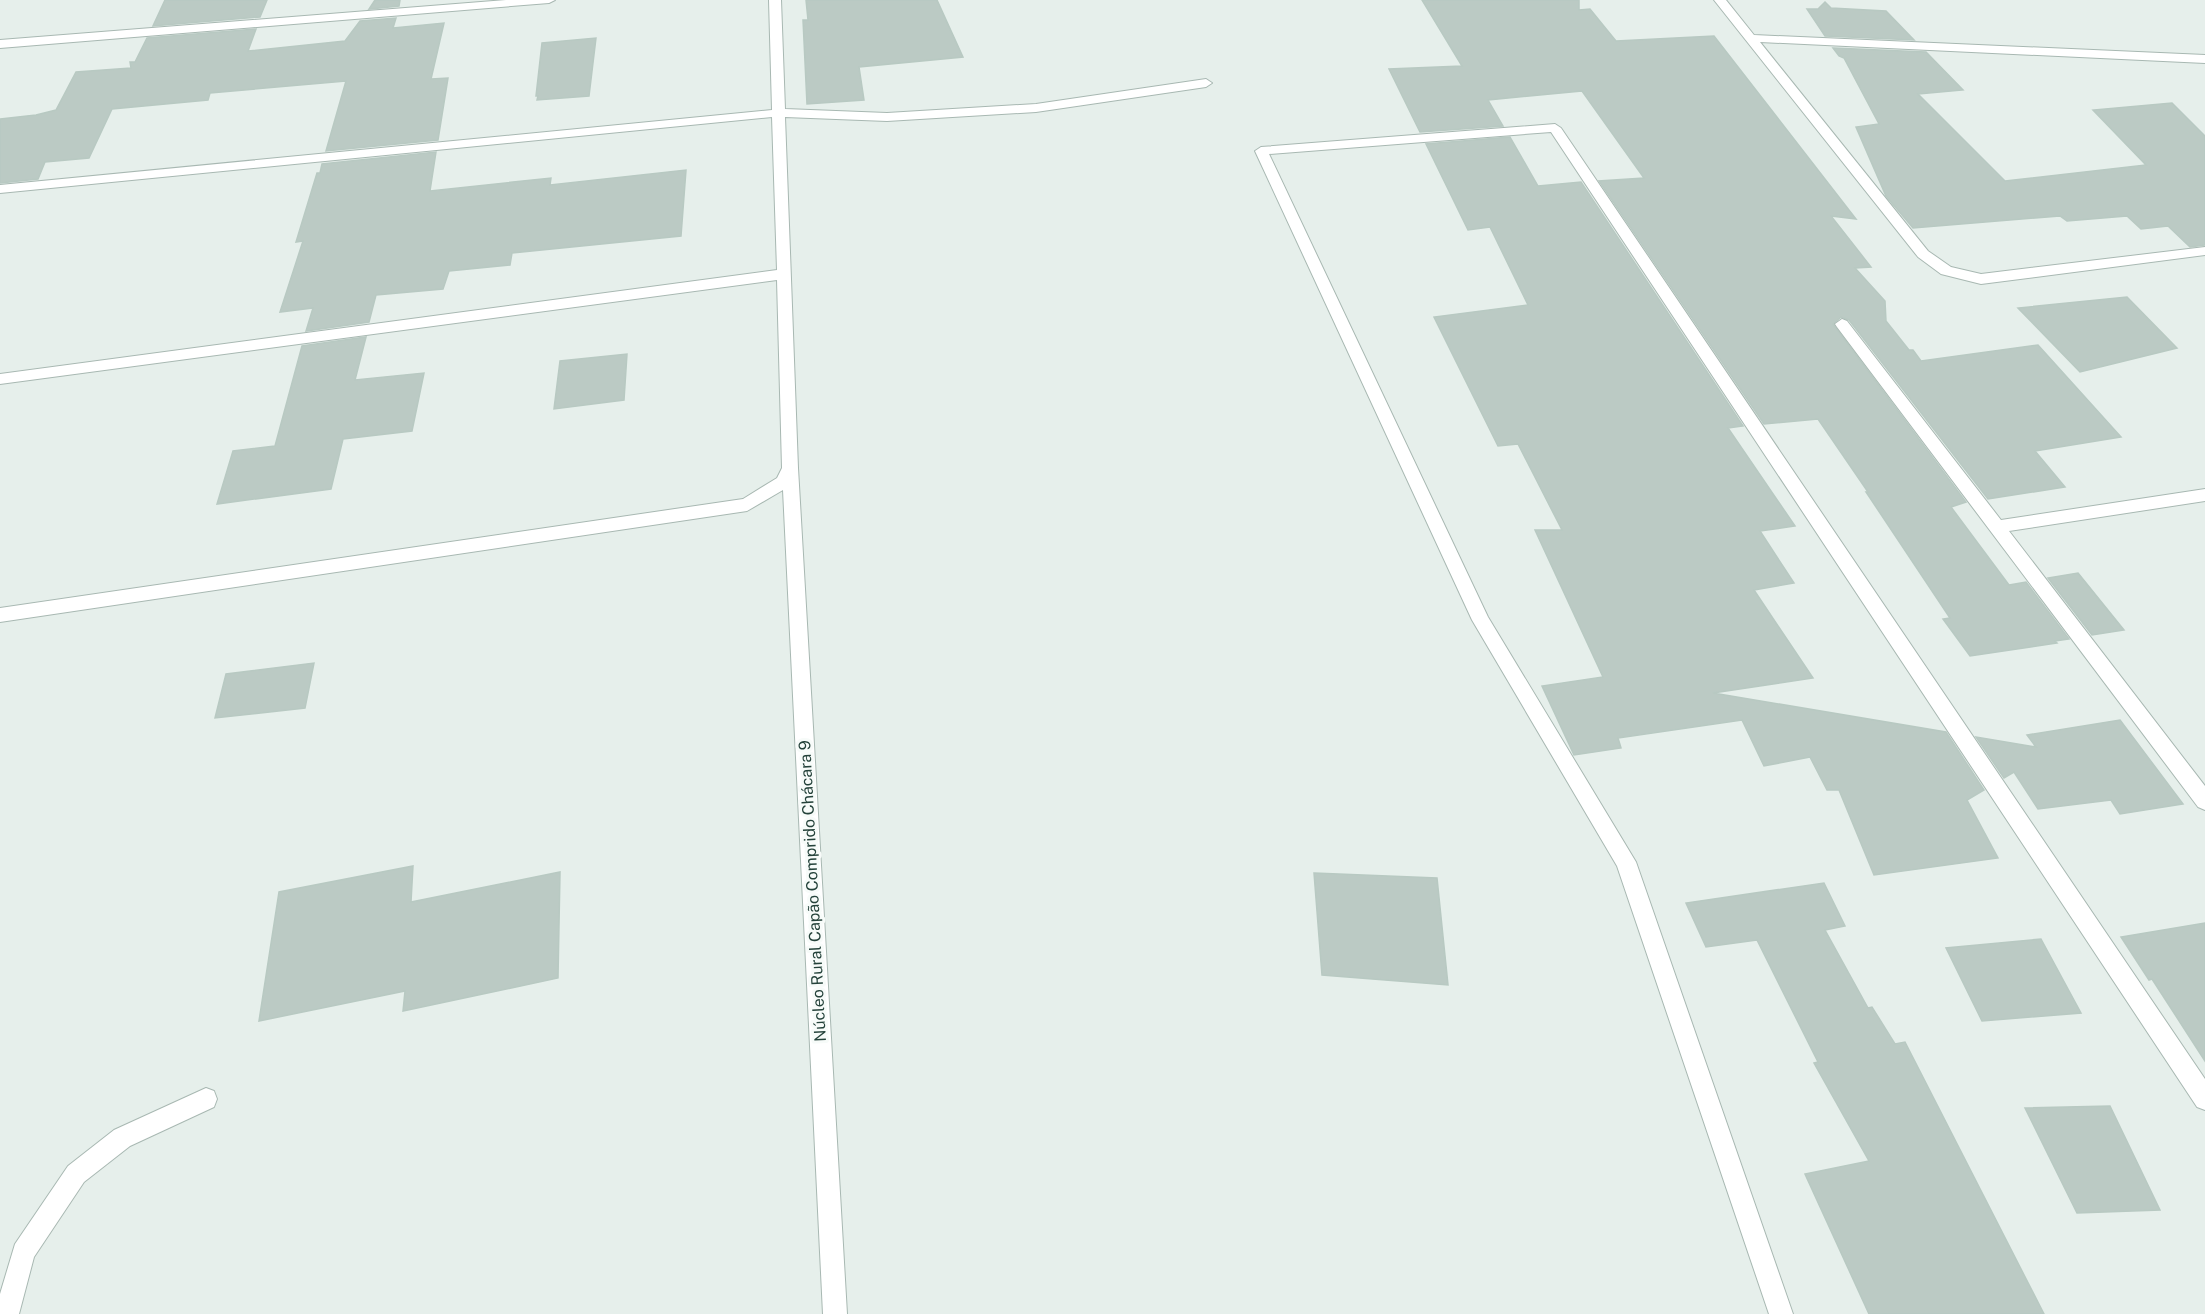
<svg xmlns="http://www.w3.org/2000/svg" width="2205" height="1314" font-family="'Public Sans',sans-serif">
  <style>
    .building { fill: #bbcac4; stroke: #b8c9c2; stroke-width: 1.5 }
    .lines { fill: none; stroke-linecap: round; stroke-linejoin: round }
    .minor-casing { stroke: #a8b8b2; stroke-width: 2 }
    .minor { fill: #fff; fill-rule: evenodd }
    .labels { text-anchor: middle; stroke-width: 6; stroke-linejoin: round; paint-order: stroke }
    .street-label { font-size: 16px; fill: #24423a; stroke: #f7fbf9 }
  </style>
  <rect width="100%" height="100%" fill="#e6efeb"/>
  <g class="building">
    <path d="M165,0H267L260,17L153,26Z"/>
    <path d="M375,0H400L399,6L369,9Z"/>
    <path d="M806,0H937L963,57L859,67L864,100L807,104L803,20H808Z"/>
    <path d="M1422,0H1579V10L1590,9L1616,41L1714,36L1856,219L1831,216L1871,267L1855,268L1885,301L1886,321L1909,350H1913L1921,361L2038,345L2121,437L2035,451L2065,487L1988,499L1849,320L1841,317L1833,324L1966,502L1951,507L2009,585L2026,582L2069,639L2055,641L2057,643L1970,656L1943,619L1950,618L1866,492H1868L1818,419L1764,424L1599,181L1644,178L1582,91L1488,100L1503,126L1420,132L1389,69L1462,66Z"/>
    <path d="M1825,2L1831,8L1886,11L1914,40L1825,36L1807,9H1818Z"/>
    <path d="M396,18L393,28L444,23L431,79L448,78L438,140L326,151L346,81L210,93L208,100L112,109L89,158L45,162L38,179L0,183V119L36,115L56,110L76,72L131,68L130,62H135L147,38L256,29L248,51L345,41L360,21Z"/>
    <path d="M596,38L589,96L537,100L538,96H536L542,43Z"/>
    <path d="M1833,48L1926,52L1963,90L1918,94L2005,181L2146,165L2093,110L2172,103L2205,136V245L2190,247L2168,226L2141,229L2127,216L2067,221L2060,216L1913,228L1886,196L1856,127L1879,124L1844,58L1839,56Z"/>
    <path d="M1510,137L1538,186L1581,182L1743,426L1728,428L1795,526L1760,531L1794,583L1754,590L1813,678L1713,693L1946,732L1984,790L1967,800L1998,858L1874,875L1839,790H1827L1810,757L1764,766L1742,720L1618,738L1621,748L1574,755L1542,686L1603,677L1535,530H1562L1518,444L1498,446L1434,317L1528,305L1490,227L1468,230L1426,144Z"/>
    <path d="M436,152L430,191L551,178L550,185L686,170L681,236L512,253L510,265L449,271L443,289L376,295L369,322L306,331L313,308L280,312L303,241L296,242L317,173H320L322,164Z"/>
    <path d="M2127,297L2177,348L2080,372L2018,308Z"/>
    <path d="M366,337L355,380L424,373L412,431L343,439L331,489L217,504L233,451L275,446L302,346Z"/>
    <path d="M627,354L624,400L554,409L560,361Z"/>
    <path d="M2078,573L2124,630L2092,635L2048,578Z"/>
    <path d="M314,663L305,708L215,718L226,674Z"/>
    <path d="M2120,720L2183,804L2120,814L2111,800L2038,809L2014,772L2004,778L1976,737L2036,747L2027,735Z"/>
    <path d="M413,866L411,902L560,872L558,978L403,1011L405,991L259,1021L279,892Z"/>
    <path d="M1314,873L1437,878L1448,985L1322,975Z"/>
    <path d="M1824,883L1845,926L1825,930L1868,1008L1872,1007L1895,1044L1905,1042L2044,1314H1869L1805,1174L1869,1161L1814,1063L1818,1062L1757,940L1706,947L1686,903Z"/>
    <path d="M2205,923V1061L2152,979L2149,980L2121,937Z"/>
    <path d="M2041,939L2081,1013L1982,1021L1946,948Z"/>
    <path d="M2110,1106L2160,1210L2077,1213L2025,1108Z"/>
  </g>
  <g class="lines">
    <g class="minor-casing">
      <g id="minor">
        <path d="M506,0H555L549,3L0,48V40Z"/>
        <path d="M769,0H781L785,109L887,113L1036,104L1206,79L1212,83L1206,87L1036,112L887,121L785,117L798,468L847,1314H823L783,490L747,511L0,622V608L743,499L777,478L782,468L777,280L0,384V374L777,270L772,117L0,193V185L772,110Z"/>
        <path d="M1714,0H1726L1754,35L2205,55V63L1760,42L1928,251L1951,267L1981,274L2205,247V255L1981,284L1941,274L1918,257Z"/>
        <path d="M1555,124L1561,128L2205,1079V1110L2197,1107L1551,132L1269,154L1488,617L1636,862L1793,1314H1769L1617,866L1472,620L1255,151L1261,147Z"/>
        <path d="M1842,319L1847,321L2001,520L2205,489V501L2009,531L2205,786V810L2198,807L1837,327L1835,324Z"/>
        <path d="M206,1088L214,1091L217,1099L214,1107L130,1146L84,1182L34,1257L19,1314H0V1294L15,1244L68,1166L114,1130Z"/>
      </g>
    </g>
    <use href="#minor" class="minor"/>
  </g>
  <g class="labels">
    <g class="street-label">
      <text transform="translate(812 891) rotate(-93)" y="6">Núcleo Rural Capão Comprido Chácara 9</text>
    </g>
  </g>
</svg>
